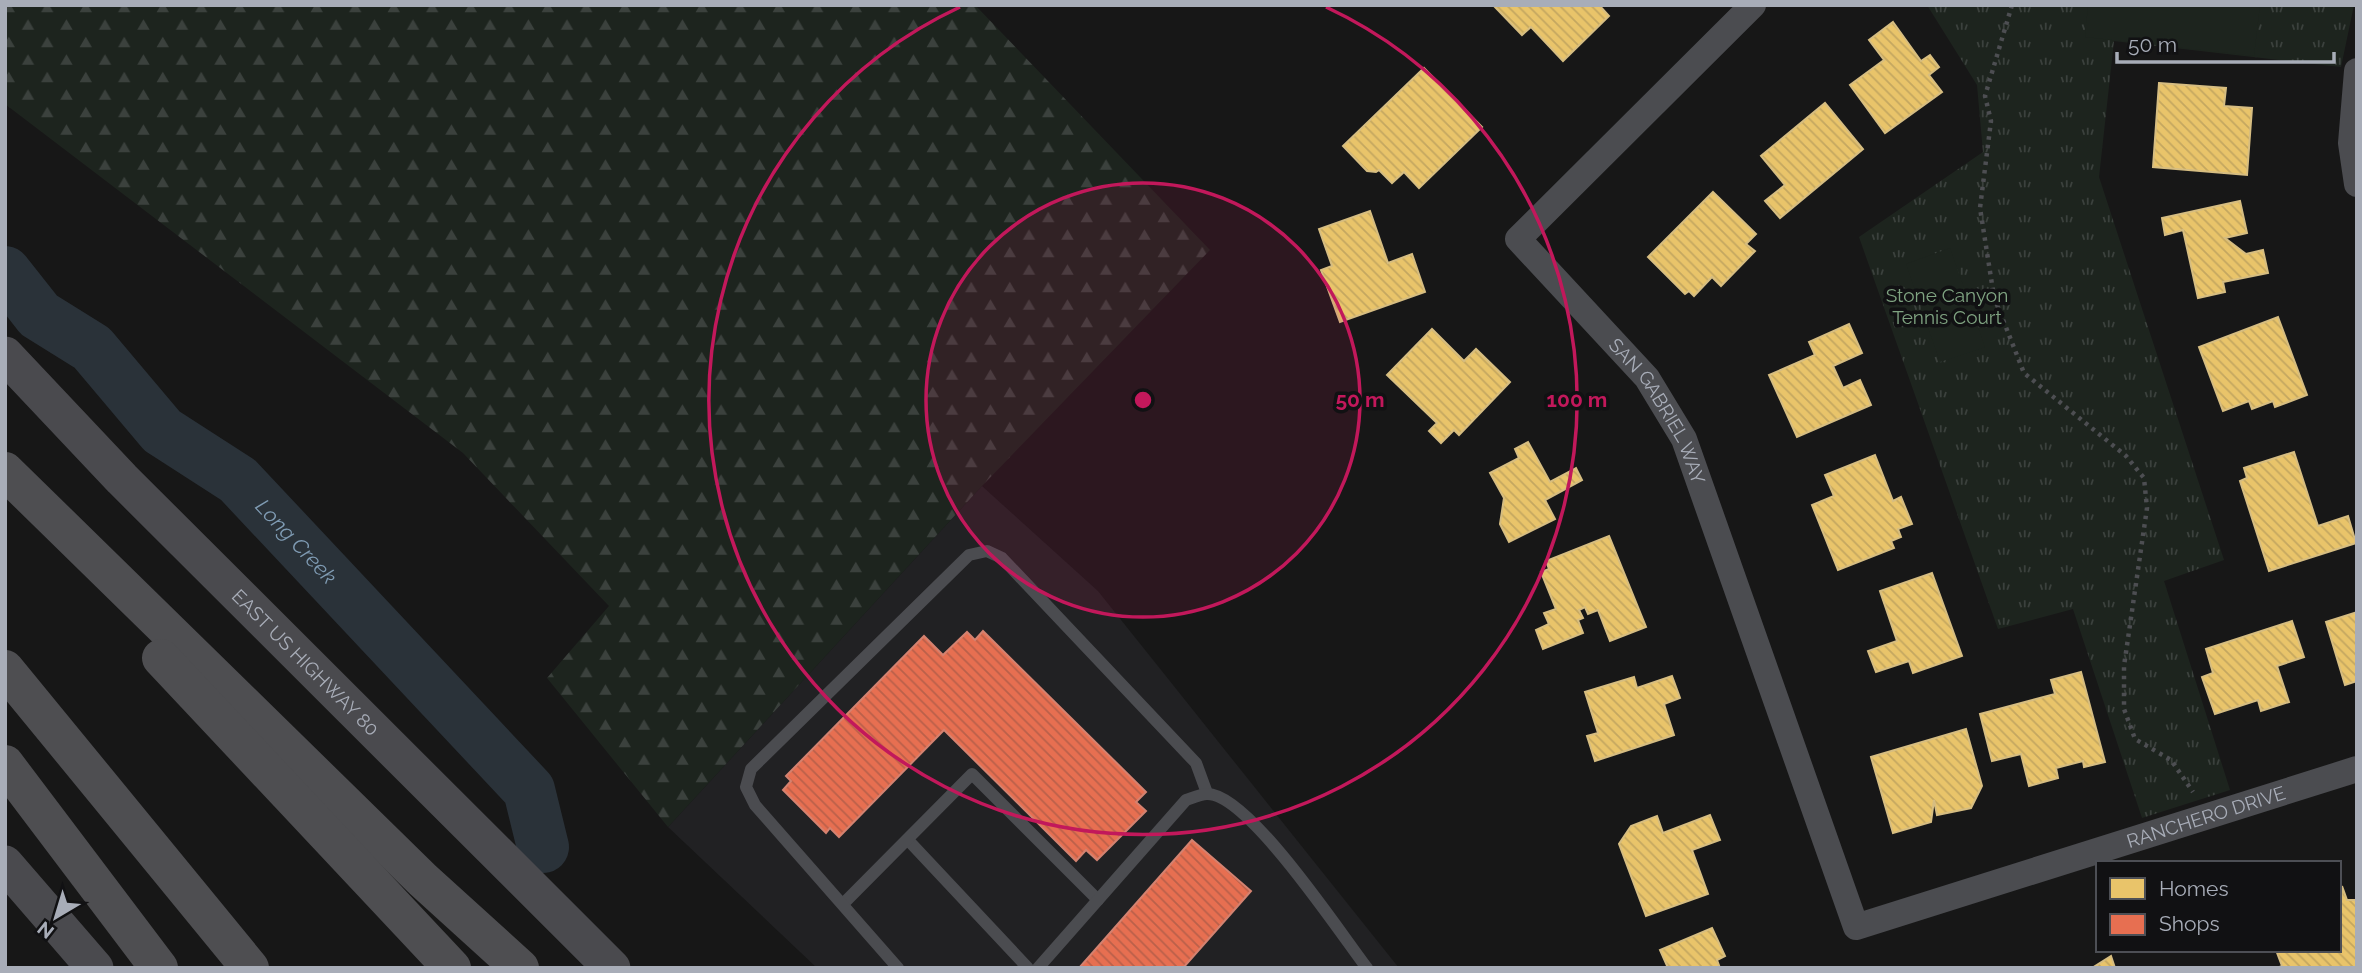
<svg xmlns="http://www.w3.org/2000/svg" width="2362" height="973" font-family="Raleway,sans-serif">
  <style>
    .built { fill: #212123 }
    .forest { fill: url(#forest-firs) }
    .park { fill: url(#park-tufts) }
    .pitch { fill: #1d241e }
    .homes { fill: url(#homes-back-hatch); stroke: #d6bd81; stroke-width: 2 }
    .shops { fill: url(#shops-back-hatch); stroke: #d48270; stroke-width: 2 }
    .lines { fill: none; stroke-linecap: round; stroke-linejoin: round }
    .river { stroke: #2a3239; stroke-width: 52 }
    .path { stroke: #4d4e52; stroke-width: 4.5; stroke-dasharray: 3.5 5; stroke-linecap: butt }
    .service { stroke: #4b4c50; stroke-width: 12 }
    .minor { stroke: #4b4c50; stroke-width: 26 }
    .secondary { stroke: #4a4a4e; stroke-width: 37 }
    .motorway { stroke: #4e4e51; stroke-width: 38 }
    .ring { fill: none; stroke: #c2185b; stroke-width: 3.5 }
    .labels { text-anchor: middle; stroke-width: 7; stroke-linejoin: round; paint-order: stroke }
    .park-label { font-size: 19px; fill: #7fa381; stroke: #111113 }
    .street-label { font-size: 19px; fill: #a8adb8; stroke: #111113 }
    .water-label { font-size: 21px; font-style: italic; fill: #7f9bb3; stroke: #111113 }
    .centre { fill: #c2185b; stroke: #111113; stroke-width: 3.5 }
    .ring-label { font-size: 21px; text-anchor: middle; font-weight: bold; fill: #c2185b; stroke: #111113; stroke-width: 7; stroke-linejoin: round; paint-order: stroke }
  </style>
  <defs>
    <pattern id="forest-firs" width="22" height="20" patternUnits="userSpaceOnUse" patternTransform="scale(1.75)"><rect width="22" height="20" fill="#1d241e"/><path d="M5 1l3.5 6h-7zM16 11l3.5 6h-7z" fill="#3b413d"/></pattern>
    <pattern id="park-tufts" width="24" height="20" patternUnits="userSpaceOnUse" patternTransform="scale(1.75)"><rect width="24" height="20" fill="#1d241e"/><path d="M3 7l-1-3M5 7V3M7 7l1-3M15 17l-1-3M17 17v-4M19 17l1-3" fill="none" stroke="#3b413d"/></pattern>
    <pattern id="homes-back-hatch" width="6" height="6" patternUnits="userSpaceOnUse" patternTransform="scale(1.75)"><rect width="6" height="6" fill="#e9c46a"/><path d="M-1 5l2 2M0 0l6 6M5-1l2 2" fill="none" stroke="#c4a760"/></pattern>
    <pattern id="shops-back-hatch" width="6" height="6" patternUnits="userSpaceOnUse" patternTransform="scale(1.75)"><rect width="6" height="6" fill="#e76f51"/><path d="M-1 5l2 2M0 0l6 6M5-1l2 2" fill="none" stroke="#ba604a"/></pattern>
  </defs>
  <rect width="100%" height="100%" fill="#171717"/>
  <path class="built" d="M982,486L1098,591L1399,968H817L668,827Z"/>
  <path class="forest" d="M5,5H975L1210,250L982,486L668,827L547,678L609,606L463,453L5,104Z"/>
  <path class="park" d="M1927,5H2354L2341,67L2114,41L2099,177L2224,560L2164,581L2230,790L2142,818L2073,609L1998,629L1859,237L1983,152L1977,85Z"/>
  <g class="pitch">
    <path d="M2088,5H2260L2254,56L2085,37Z"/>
    <path d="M1950,248L1985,347L1940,362L1906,264Z"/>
  </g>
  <g class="homes">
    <path d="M1493,5H1599L1609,16L1563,61L1531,27L1522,35Z"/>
    <path d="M1893,22L1921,61L1930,55L1939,67L1929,75L1942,92L1885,133L1850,85L1884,60L1869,40Z"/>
    <path d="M1424,68L1482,127L1419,188L1404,172L1392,183L1379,170L1376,172L1367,171L1343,146Z"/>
    <path d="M2159,83L2226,88L2224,106L2252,108L2247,175L2153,167Z"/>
    <path d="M1825,103L1863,149L1780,218L1765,201L1785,185L1761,156Z"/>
    <path d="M1713,192L1756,234L1746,244L1755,251L1721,286L1712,277L1694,296L1689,291L1685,294L1648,257Z"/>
    <path d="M2240,201L2247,233L2225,238L2246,254L2263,250L2268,273L2223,282L2225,292L2198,298L2183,230L2165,235L2162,218Z"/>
    <path d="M1370,211L1388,263L1412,254L1425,292L1340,322L1321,270L1332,266L1319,229Z"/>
    <path d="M2278,317L2307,395L2275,407L2273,401L2252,409L2249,401L2223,411L2199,347Z"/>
    <path d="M1849,324L1862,353L1833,366L1843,388L1860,380L1871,405L1797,437L1769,375L1815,355L1809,342Z"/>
    <path d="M1432,329L1464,361L1476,349L1510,382L1459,435L1454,430L1441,443L1429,431L1437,423L1387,375Z"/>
    <path d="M1528,442L1550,482L1576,468L1582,480L1545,500L1555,519L1509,542L1500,524L1504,498L1490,473L1519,458L1515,449Z"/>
    <path d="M2294,452L2318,526L2348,516L2356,543L2269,571L2240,481L2247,478L2244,468Z"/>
    <path d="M1875,455L1893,501L1901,497L1912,524L1898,529L1901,537L1891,541L1894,548L1838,570L1812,505L1834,496L1825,475Z"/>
    <path d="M1609,536L1646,627L1610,641L1598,610L1588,614L1585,607L1579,610L1583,618L1578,620L1583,633L1543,649L1536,630L1549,624L1544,613L1556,609L1541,572L1549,569L1546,561Z"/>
    <path d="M1932,573L1962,656L1913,673L1909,661L1876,672L1868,651L1897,641L1880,591Z"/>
    <path d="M2357,612V681L2345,685L2326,622Z"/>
    <path d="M2292,621L2304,657L2277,666L2289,702L2261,711L2258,700L2215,714L2202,677L2213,673L2206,649Z"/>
    <path d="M2081,672L2105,762L2084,767L2083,761L2056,768L2058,778L2029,786L2021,754L1992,761L1980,714L2055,694L2051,680Z"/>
    <path d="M1672,676L1680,698L1664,704L1674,735L1595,761L1587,736L1598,733L1585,692L1634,677L1637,688Z"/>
    <path d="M1966,729L1982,786L1971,808L1937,815L1934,800L1931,822L1893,833L1871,757Z"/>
    <path d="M1710,815L1720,840L1692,850L1708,894L1646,916L1619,844L1631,826L1657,816L1663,833Z"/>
    <path d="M2342,886L2347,900H2355L2357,904V968H2277L2282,966L2276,950H2339Z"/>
    <path d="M1712,928L1725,956L1717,960L1720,968H1668L1660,950Z"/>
    <path d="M2111,956L2115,968H2092Z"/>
  </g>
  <g class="shops">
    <path d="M983,631L1146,792L1136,802L1146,811L1097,860L1086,850L1076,861L944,730L839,837L830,828L826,833L783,790L791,781L786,776L924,636L943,655L967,632L975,640Z"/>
    <path d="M1192,840L1251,891L1183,968H1079Z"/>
  </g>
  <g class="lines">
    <path class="river" id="s1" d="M5,272L39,315L92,348L162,431L238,480L529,790L543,847"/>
    <path class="path" d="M2012,5L1985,96L1991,121L1980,208L1994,297L2024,373L2126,456L2144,478L2147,508L2124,666V709L2135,739L2171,760L2193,792"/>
    <g class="service">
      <path d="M908,840L1028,968"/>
      <path d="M843,904L972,774L1098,900"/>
      <path d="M898,968L755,805L746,787L751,769L969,555L987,551L1002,558L1196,763L1207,793"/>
      <path d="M1038,968L1186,800C1192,798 1201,794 1207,794C1248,793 1340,933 1367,968"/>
    </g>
    <g class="minor">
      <path id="s2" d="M1753,5L1518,239L1647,378L1684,439L1856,927L2357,769"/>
      <path d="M2357,71L2351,143L2357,184"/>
    </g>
    <g class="secondary">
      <path id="s3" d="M5,355L122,479L612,968"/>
      <path d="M5,864L95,968"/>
    </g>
    <g class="motorway">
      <path d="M5,471L423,880L520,968"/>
      <path d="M161,658L452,968"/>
      <path d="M5,669L250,968"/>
      <path d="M5,764L159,968"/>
    </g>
  </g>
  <circle cx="1143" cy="400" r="217" fill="#c2185b" fill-opacity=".12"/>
  <g class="ring">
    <circle cx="1143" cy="400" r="217"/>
    <path d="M1326 7A434 434 0 1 1 960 7"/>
  </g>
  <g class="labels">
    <g class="park-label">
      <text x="1947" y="302">Stone Canyon<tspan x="1947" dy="22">Tennis Court</tspan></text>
    </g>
    <g class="street-label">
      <text dy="7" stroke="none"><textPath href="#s2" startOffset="555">SAN GABRIEL WAY</textPath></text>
      <text dy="7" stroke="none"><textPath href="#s3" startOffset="430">EAST US HIGHWAY 80</textPath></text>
      <text dy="7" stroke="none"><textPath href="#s2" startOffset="1477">RANCHERO DRIVE</textPath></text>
    </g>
    <g class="water-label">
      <text dy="7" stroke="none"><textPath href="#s1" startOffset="401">Long Creek</textPath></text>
    </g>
  </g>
  <circle cx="1143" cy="400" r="10" class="centre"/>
  <g class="ring-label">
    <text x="1360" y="407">50 m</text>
    <text x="1577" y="407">100 m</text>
  </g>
  <rect width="2362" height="973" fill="none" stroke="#a8adb8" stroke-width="14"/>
  <rect x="2096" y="861" width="245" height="91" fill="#111113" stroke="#4d4f55" stroke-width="2"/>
  <rect x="2110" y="878" width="35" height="21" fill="#e9c46a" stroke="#4d4f55" stroke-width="2"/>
  <text x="2159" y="896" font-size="21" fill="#a8adb8">Homes</text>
  <rect x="2110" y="914" width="35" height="21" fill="#e76f51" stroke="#4d4f55" stroke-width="2"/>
  <text x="2159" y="931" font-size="21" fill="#a8adb8">Shops</text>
  <g transform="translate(56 917) rotate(218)" stroke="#111113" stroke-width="5" paint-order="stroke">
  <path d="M0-5L12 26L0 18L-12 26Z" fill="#a8adb8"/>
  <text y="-10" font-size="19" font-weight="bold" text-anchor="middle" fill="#a8adb8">N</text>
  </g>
  <path d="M2117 52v10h217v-10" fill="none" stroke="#a8adb8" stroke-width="3.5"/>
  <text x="2128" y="52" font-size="21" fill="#a8adb8" stroke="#111113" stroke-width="5" paint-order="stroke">50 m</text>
</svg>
